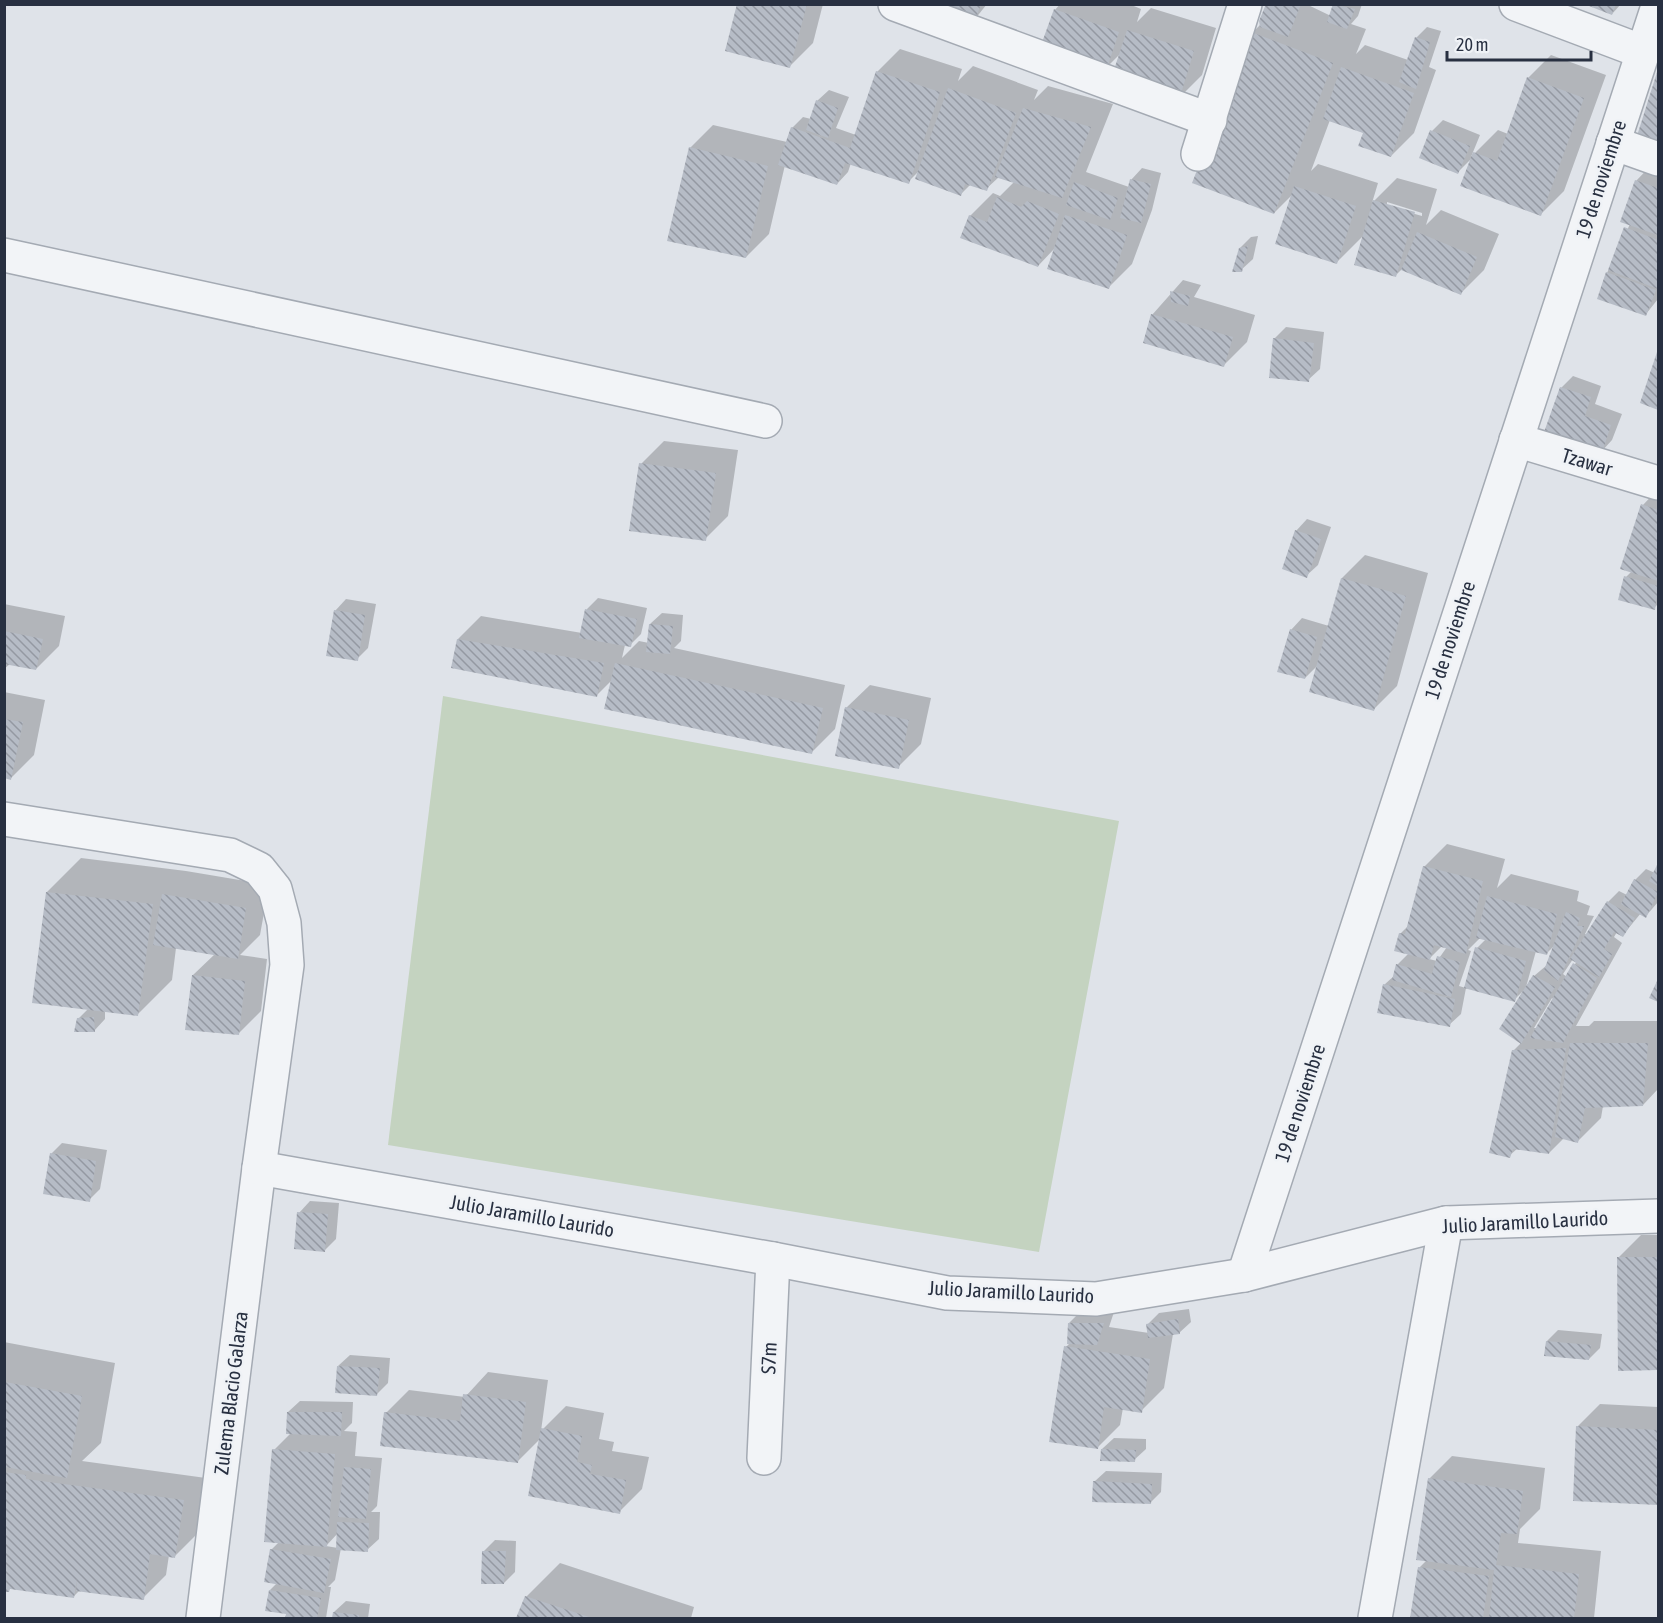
<svg xmlns="http://www.w3.org/2000/svg" width="1663" height="1623" font-family="'Asap Condensed',sans-serif">
  <style>
    .pitch { fill: #c4d3c0 }
    .shadow { fill: #0003; fill-rule: evenodd }
    .building { fill: url(#building-back-hatch) }
    .lines { fill: none; stroke-linecap: round; stroke-linejoin: round }
    .minor-casing { stroke: #a4aab3; stroke-width: 36 }
    .minor { stroke: #f2f4f7; stroke-width: 33 }
    .labels { text-anchor: middle; stroke-width: 5; stroke-linejoin: round; paint-order: stroke }
    .street-label { font-size: 20px; fill: #283041; stroke: #eff2f6 }
  </style>
  <defs>
    <pattern id="building-back-hatch" width="6" height="6" patternUnits="userSpaceOnUse" patternTransform="scale(1.5)"><rect width="6" height="6" fill="#b6bcc6"/><path d="M-1 5l2 2M0 0l6 6M5-1l2 2" fill="none" stroke="#9499a2"/></pattern>
  </defs>
  <rect width="100%" height="100%" fill="#dfe3e9"/>
  <path class="pitch" d="M443,696L1119,821L1039,1252L388,1145Z"/>
  <g class="shadow">
    <path d="M739,4H823L813,43L790,66Z"/>
    <path d="M945,4H987L975,19L944,8Z"/>
    <path d="M1060,4H1129L1141,9L1137,22L1151,8L1216,28L1202,75L1179,98L1121,53L1105,69L1055,10Z"/>
    <path d="M1267,4H1306L1331,16L1334,4H1362L1358,16L1351,24L1366,29L1356,54L1365,45L1408,60L1416,38L1427,27L1441,31L1429,67L1436,70L1414,133L1391,156L1365,133L1330,120L1311,171L1318,164L1378,183L1372,203L1397,178L1437,189L1426,225L1441,210L1499,234L1484,270L1461,293L1402,269L1395,276L1364,235L1337,262L1293,194L1274,213L1252,33L1261,24ZM1387,202L1422,213V216L1387,206Z"/>
    <path d="M1587,4H1621L1612,14Z"/>
    <path d="M900,49L962,69L958,81L973,66L1038,90L1034,100L1048,86L1113,104L1086,172L1129,187L1131,180L1142,168L1161,173L1152,210L1132,264L1109,287L1055,248L1038,266L970,216L993,193L1000,196L1014,182L999,177L986,189L971,184L961,194L919,171L908,182L851,163L848,172L837,184L785,165L769,234L746,257L690,148L713,125L787,142L792,128L803,117L811,119L817,101L829,90L849,97L836,128L856,135L877,72Z"/>
    <path d="M1551,55L1606,75L1564,191L1541,214L1473,157L1458,172L1432,131L1443,120L1480,135L1471,157L1498,130L1508,134L1528,78Z"/>
    <path d="M1658,72V144L1638,138Z"/>
    <path d="M1658,158V299L1646,314L1607,273L1630,224L1636,181Z"/>
    <path d="M1258,236L1253,259L1241,270L1240,248L1251,237Z"/>
    <path d="M1183,280L1201,285L1194,297L1255,315L1247,342L1224,365L1152,315Z"/>
    <path d="M1286,327L1324,332L1320,369L1308,380L1275,338Z"/>
    <path d="M1658,353V408L1642,402Z"/>
    <path d="M1573,376L1601,386L1595,404L1622,414L1612,440L1601,452L1561,388Z"/>
    <path d="M664,441L738,450L728,516L705,539L641,464Z"/>
    <path d="M1658,489V604L1654,608L1626,577L1632,571L1643,505Z"/>
    <path d="M1307,519L1331,527L1318,565L1306,576L1296,531Z"/>
    <path d="M1365,555L1428,573L1397,686L1374,709L1318,665L1305,678L1291,630L1302,618L1329,626L1342,578Z"/>
    <path d="M598,598L647,608L641,634L630,645H625L622,658L639,641L649,643L650,624L662,613L683,615L681,641L674,648L845,685L835,729L812,752L613,679L596,696L458,639L481,616L582,633L587,609Z"/>
    <path d="M346,599L376,604L368,648L357,659L335,611Z"/>
    <path d="M4,604L65,616L59,646L36,669L10,664L4,669Z"/>
    <path d="M870,685L931,698L921,744L898,767L846,708Z"/>
    <path d="M4,692L45,700L34,755L11,778L4,777Z"/>
    <path d="M1447,844L1505,859L1497,888L1511,874L1579,891L1577,901L1590,906L1587,915L1594,916L1585,934L1587,935L1608,902L1619,891L1627,895L1635,880L1646,869L1655,873L1658,866V902L1646,916L1641,913L1623,935L1617,932L1614,937L1622,943L1576,1026H1589L1594,1021H1658V1089L1643,1105L1603,1106L1601,1118L1578,1141L1564,1138L1549,1153L1518,1148L1509,1156L1513,1051L1522,1042L1501,1029L1523,991L1514,1000L1477,948L1486,939L1481,937L1468,950L1471,951L1459,986L1466,988L1461,1014L1449,1025L1384,985L1395,975L1397,965L1409,953L1400,934L1409,925L1424,867ZM1555,945L1547,965L1534,976L1526,987L1536,951L1547,953ZM1442,946L1447,947L1437,961L1429,959ZM1573,959L1577,961L1567,977L1563,974ZM1552,998L1554,1000L1538,1028H1534Z"/>
    <path d="M81,858L186,871L269,885L260,935L240,955L267,959L261,1011L238,1034L193,975L215,954L176,948L172,980L138,1014L105,1010V1019L94,1031L79,1018L89,1008L47,892Z"/>
    <path d="M62,1143L107,1150L100,1189L89,1200L51,1154Z"/>
    <path d="M310,1201L339,1203L336,1239L325,1250L299,1213Z"/>
    <path d="M1641,1235H1658V1368L1620,1369L1618,1258Z"/>
    <path d="M1189,1309L1191,1322L1179,1333L1173,1334L1164,1388L1141,1411L1123,1408L1120,1425L1097,1448L1066,1347L1069,1344V1323L1080,1312H1114L1109,1327L1149,1333L1148,1324L1159,1313Z"/>
    <path d="M1558,1330L1602,1334L1600,1348L1589,1359L1547,1341Z"/>
    <path d="M4,1342L115,1363L101,1443L82,1461L206,1478L198,1533L175,1556L169,1555L166,1575L143,1598L80,1590L73,1597L12,1588L4,1590Z"/>
    <path d="M350,1355L390,1358L388,1383L377,1394L338,1366Z"/>
    <path d="M488,1372L548,1380L541,1431L566,1406L604,1413L599,1439L614,1442L612,1451L649,1457L642,1489L619,1512L541,1438L517,1462L386,1413L409,1390L465,1397Z"/>
    <path d="M300,1401L353,1402L352,1423L344,1431L357,1432L355,1456L382,1458L377,1506L371,1512H380L379,1539L367,1550L341,1548L335,1580L328,1587H331L326,1618H287V1613L270,1590L277,1583L272,1549L279,1542L274,1450L291,1433L288,1412ZM338,1533V1548L326,1546Z"/>
    <path d="M1600,1404L1658,1407V1503L1574,1500L1577,1427Z"/>
    <path d="M1114,1438L1146,1439V1449L1134,1460L1102,1449Z"/>
    <path d="M1452,1456L1545,1468L1540,1509L1520,1529L1518,1543L1601,1551L1594,1618H1412L1419,1568L1427,1560L1429,1479Z"/>
    <path d="M1106,1471L1162,1473L1161,1492L1150,1503L1094,1482Z"/>
    <path d="M495,1540L516,1541L515,1572L504,1583L484,1551Z"/>
    <path d="M560,1563L694,1607L691,1618H517L526,1597Z"/>
    <path d="M346,1601L370,1604L368,1618H334V1612Z"/>
  </g>
  <g class="building">
    <path d="M737,4H807L790,68L725,51Z"/>
    <path d="M944,4H981L975,21Z"/>
    <path d="M1266,4H1301L1288,37L1260,27L1259,21Z"/>
    <path d="M1333,4L1355,9L1347,29L1327,22Z"/>
    <path d="M1584,4H1616L1612,15Z"/>
    <path d="M1054,9L1119,32L1106,71L1040,48Z"/>
    <path d="M1127,30L1194,51L1179,100L1111,79Z"/>
    <path d="M1251,32L1333,63L1274,214L1192,183Z"/>
    <path d="M1415,37L1430,42L1416,89L1399,82Z"/>
    <path d="M1341,67L1414,93L1391,157L1358,146L1363,133L1323,119Z"/>
    <path d="M1658,69V146L1636,139Z"/>
    <path d="M876,71L940,92L909,184L845,163L837,185L778,165L791,127L850,148Z"/>
    <path d="M1527,77L1584,98L1541,216L1460,186L1473,152L1497,161Z"/>
    <path d="M948,88L1016,113L987,191L965,184L961,196L915,179Z"/>
    <path d="M816,100L838,108L828,138L806,130Z"/>
    <path d="M1023,108L1091,127L1062,198L995,177Z"/>
    <path d="M1430,130L1470,146L1458,174L1419,158Z"/>
    <path d="M689,147L768,166L746,258L667,241Z"/>
    <path d="M1130,179L1151,184L1141,223L1120,218Z"/>
    <path d="M1635,180L1658,188V235L1620,222Z"/>
    <path d="M1074,182L1118,198L1110,220L1066,205Z"/>
    <path d="M1294,186L1356,206L1337,264L1275,244Z"/>
    <path d="M997,197L1021,207L1027,201L1059,214L1038,267L960,238L969,215L987,222Z"/>
    <path d="M1373,200L1415,212L1396,277L1354,265Z"/>
    <path d="M1065,215L1127,235L1109,289L1047,269Z"/>
    <path d="M1624,227L1658,240V289L1608,270Z"/>
    <path d="M1417,232L1477,257L1461,295L1401,270Z"/>
    <path d="M1248,246L1242,272H1232L1239,248Z"/>
    <path d="M1606,272L1656,290L1646,316L1597,299Z"/>
    <path d="M1170,291L1190,296L1188,306L1171,302Z"/>
    <path d="M1151,314L1233,337L1224,367L1143,343Z"/>
    <path d="M1273,338L1314,343L1309,382L1269,378Z"/>
    <path d="M1658,349V410L1640,403Z"/>
    <path d="M1560,387L1591,397L1585,416L1611,425L1602,453L1543,435Z"/>
    <path d="M639,463L716,473L706,541L629,531Z"/>
    <path d="M1641,504L1658,510V581L1620,569Z"/>
    <path d="M1295,530L1321,539L1307,578L1282,569Z"/>
    <path d="M1624,576L1658,586L1655,610L1618,600Z"/>
    <path d="M1341,578L1406,596L1374,711L1309,692Z"/>
    <path d="M585,609L637,619L631,647L579,638Z"/>
    <path d="M334,610L365,615L358,661L326,656Z"/>
    <path d="M649,624L673,626L670,654L646,652Z"/>
    <path d="M1290,629L1317,637L1305,679L1277,672Z"/>
    <path d="M4,631L43,639L36,670L4,664Z"/>
    <path d="M457,639L604,663L597,697L451,668Z"/>
    <path d="M615,663L823,708L812,754L604,709Z"/>
    <path d="M845,707L909,720L899,769L835,756Z"/>
    <path d="M4,719L23,722L11,780L4,778Z"/>
    <path d="M1658,863V886L1649,881Z"/>
    <path d="M1423,866L1483,881L1466,954L1434,945L1430,960L1394,951L1399,933L1405,934Z"/>
    <path d="M1634,879L1658,892L1646,918L1621,904Z"/>
    <path d="M46,892L153,904L138,1016L32,1003Z"/>
    <path d="M162,894L246,908L238,959L153,945Z"/>
    <path d="M1487,896L1557,914L1547,955L1476,938Z"/>
    <path d="M1607,901L1635,918L1623,937L1614,932L1604,949L1612,954L1599,977L1570,959Z"/>
    <path d="M1566,912L1580,918L1577,926H1584L1558,981L1544,970Z"/>
    <path d="M1475,947L1526,961L1515,1002L1464,988Z"/>
    <path d="M1437,956L1460,962L1451,997L1392,980L1396,964L1432,974Z"/>
    <path d="M1573,963L1597,978L1563,1043L1530,1038Z"/>
    <path d="M192,975L245,981L239,1035L185,1030Z"/>
    <path d="M1533,975L1555,987L1521,1044L1499,1029Z"/>
    <path d="M1658,979V1002L1649,998Z"/>
    <path d="M1383,984L1455,999L1450,1027L1377,1013Z"/>
    <path d="M94,1017L95,1032H74L77,1018Z"/>
    <path d="M1570,1043H1648L1643,1106L1585,1108L1578,1143L1555,1137Z"/>
    <path d="M1566,1048L1549,1154L1513,1149L1510,1158L1489,1153L1512,1050Z"/>
    <path d="M50,1153L96,1161L90,1202L43,1194Z"/>
    <path d="M297,1212L328,1214L325,1252L294,1249Z"/>
    <path d="M1617,1257H1658V1370L1618,1371Z"/>
    <path d="M1178,1319L1180,1334L1148,1338L1146,1324Z"/>
    <path d="M1068,1323H1104L1097,1345L1067,1344Z"/>
    <path d="M1546,1341L1591,1345L1589,1360L1544,1356Z"/>
    <path d="M1064,1346L1150,1359L1142,1413L1104,1407L1098,1449L1049,1442Z"/>
    <path d="M337,1366L380,1368L377,1396L335,1393Z"/>
    <path d="M5,1382L82,1396L67,1478L5,1467Z"/>
    <path d="M463,1394L526,1402L518,1463L380,1446L384,1412L460,1421Z"/>
    <path d="M287,1412H342L341,1436L286,1434Z"/>
    <path d="M1576,1426L1658,1430V1505L1573,1501Z"/>
    <path d="M541,1428L582,1436L577,1462L592,1465L590,1474L626,1480L620,1514L528,1496Z"/>
    <path d="M272,1449L335,1454L327,1547L264,1542Z"/>
    <path d="M1101,1449L1136,1450L1135,1462L1100,1461Z"/>
    <path d="M344,1467L371,1469L366,1519L338,1517Z"/>
    <path d="M4,1472L26,1475V1479L184,1500L175,1558L150,1554L144,1600L76,1591L77,1578L74,1598L10,1589L9,1592H4Z"/>
    <path d="M1428,1478L1523,1491L1517,1534L1501,1533L1496,1565L1579,1574L1574,1618H1489L1494,1570L1416,1560Z"/>
    <path d="M1093,1481L1152,1484L1151,1504L1092,1502Z"/>
    <path d="M337,1522L369,1523L368,1552L336,1550Z"/>
    <path d="M270,1549L331,1559L324,1593L264,1582Z"/>
    <path d="M482,1551H506L504,1584H481Z"/>
    <path d="M1418,1567L1489,1576L1483,1618H1410Z"/>
    <path d="M269,1590L321,1598L317,1618H285L286,1614L265,1611Z"/>
    <path d="M525,1596L592,1618H516Z"/>
    <path d="M333,1612L359,1615V1618H332Z"/>
  </g>
  <g class="lines">
    <g class="minor-casing">
      <g id="minor">
        <path d="M895,4L1210,120"/>
        <path d="M1516,4L1643,52"/>
        <path d="M1613,143L1658,159"/>
        <path d="M1198,154L1245,4"/>
        <path d="M4,255L765,421"/>
        <path d="M1516,440L1658,483"/>
        <path d="M4,819L230,855L259,869L275,889L284,923L287,965L259,1168L203,1618"/>
        <path d="M259,1168L773,1259L947,1293L1096,1299L1244,1275L1446,1223L1658,1216"/>
        <path d="M1244,1275L1658,6"/>
        <path d="M764,1458L773,1259"/>
        <path d="M1375,1618L1446,1223"/>
      </g>
    </g>
    <use href="#minor" class="minor"/>
  </g>
  <g class="labels">
    <g class="street-label">
      <text transform="translate(1601 179) rotate(-72)" y="7">19 de noviembre</text>
      <text transform="translate(1587 462) rotate(17)" y="7">Tzawar</text>
      <text transform="translate(1450 640) rotate(-72)" y="7">19 de noviembre</text>
      <text transform="translate(1300 1103) rotate(-72)" y="7">19 de noviembre</text>
      <text transform="translate(532 1216) rotate(10)" y="7">Julio Jaramillo Laurido</text>
      <text transform="translate(1525 1222) rotate(-3)" y="7">Julio Jaramillo Laurido</text>
      <text transform="translate(1011 1292) rotate(3)" y="7">Julio Jaramillo Laurido</text>
      <text transform="translate(769 1358) rotate(-87)" y="7">S7m</text>
      <text transform="translate(231 1393) rotate(-83)" y="7">Zulema Blacio Galarza</text>
    </g>
  </g>
  <rect width="1663" height="1623" fill="none" stroke="#283041" stroke-width="12"/>
  <path d="M1447 51v9h144v-9" fill="none" stroke="#283041" stroke-width="3"/>
  <text x="1456" y="51" font-size="18" fill="#283041" stroke="#eff2f6" stroke-width="4.5" paint-order="stroke">20 m</text>
</svg>
